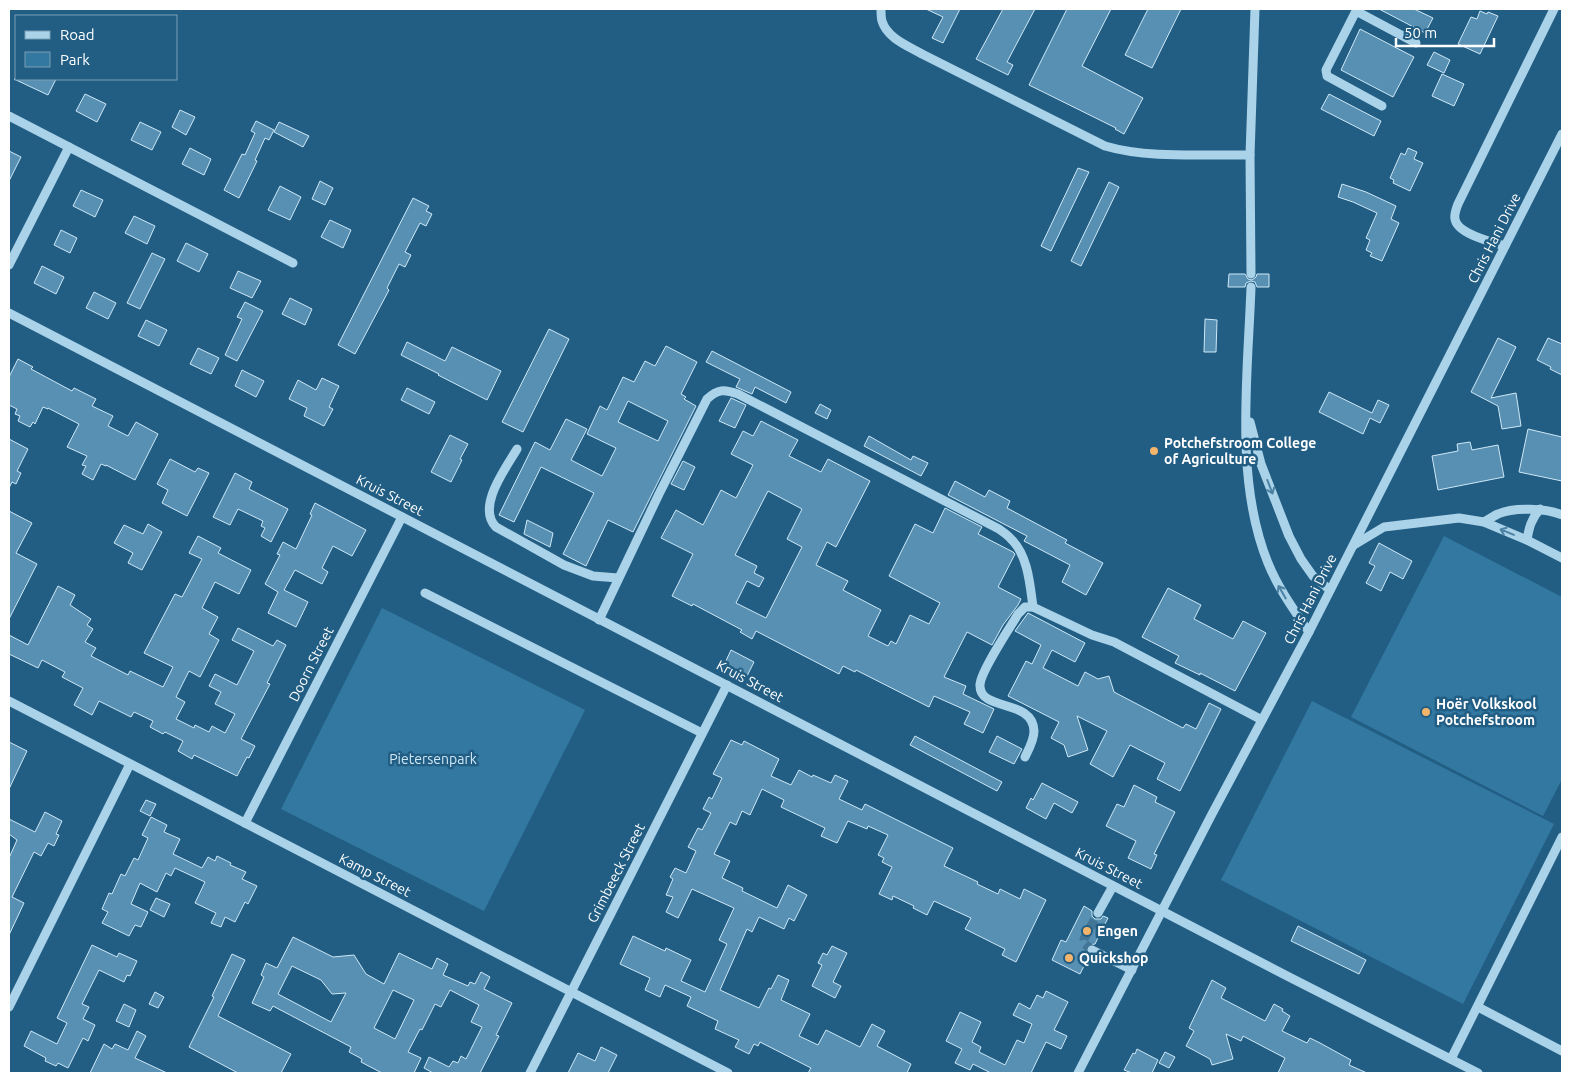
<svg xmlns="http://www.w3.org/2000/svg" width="1571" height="1082" font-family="Ubuntu,sans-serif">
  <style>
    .green { fill: #3278a0 }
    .building { fill: #5790b2; stroke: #cee8f6; fill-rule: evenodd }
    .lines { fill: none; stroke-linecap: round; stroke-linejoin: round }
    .minor-tunnel { stroke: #437696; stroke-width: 9; stroke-dasharray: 9 4.5; stroke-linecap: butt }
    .minor { stroke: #aad2e8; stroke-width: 9 }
    .oneway { stroke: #4b81a2 }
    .poi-dot { fill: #f5b46c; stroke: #225e84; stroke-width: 2 }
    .labels { text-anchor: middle; stroke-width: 5; stroke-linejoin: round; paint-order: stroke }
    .street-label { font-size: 14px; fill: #fff; stroke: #225e84 }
    .poi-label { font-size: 14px; font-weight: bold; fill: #fff; stroke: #225e84; text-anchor: start }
    .park-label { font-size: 14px; fill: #cee8f6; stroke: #225e84 }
  </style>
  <rect width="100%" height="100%" fill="#225e84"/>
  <g class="green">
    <path d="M1444,536L1562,597V779L1543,816L1351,717Z"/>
    <path d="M382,608L585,710L484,911L281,809Z"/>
    <path d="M1312,701L1554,824L1463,1004L1221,880Z"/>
  </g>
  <g class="building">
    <path d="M926,9H960L943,43L932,38L943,17Z"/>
    <path d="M1003,9H1035L1007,62L1013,65L1008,75L976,59Z"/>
    <path d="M1067,9H1111L1082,66L1143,98L1124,134L1115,129L1116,128L1029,85Z"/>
    <path d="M1148,9H1181L1152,68L1125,55Z"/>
    <path d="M1379,9H1414L1433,18L1425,33Z"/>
    <path d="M1480,11L1487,14L1488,12L1498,16L1480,54L1458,44L1471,17L1477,19Z"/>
    <path d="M1360,29L1414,57L1393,97L1341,70Z"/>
    <path d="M1434,52L1450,60L1444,73L1427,65Z"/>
    <path d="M1442,74L1464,84L1454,106L1432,96Z"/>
    <path d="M14,79H56L48,95Z"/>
    <path d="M85,94L106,104L97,122L76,111Z"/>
    <path d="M1329,94L1381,121L1374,136L1321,109Z"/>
    <path d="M180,110L195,117L186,135L172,127Z"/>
    <path d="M256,121L274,130L269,140L265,138L255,160L257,161L239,198L224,190L242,154L245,155L255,133L251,131Z"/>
    <path d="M140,122L161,132L152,150L131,140Z"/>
    <path d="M279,122L309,136L303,147L274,132Z"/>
    <path d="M190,148L211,159L204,175L182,164Z"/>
    <path d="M1408,148L1417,152L1414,159L1423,163L1410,191L1393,183L1394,180L1390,178L1401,153L1405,155Z"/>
    <path d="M9,151L21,157L9,181Z"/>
    <path d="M1078,168L1089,172L1051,251L1041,246Z"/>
    <path d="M320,181L333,188L325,205L312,199Z"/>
    <path d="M1109,182L1119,187L1081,266L1071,261Z"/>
    <path d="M1342,184L1366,192L1396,206L1391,219L1399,223L1382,261L1370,256L1372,253L1366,250L1370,240L1366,238L1377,213L1353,202L1338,197Z"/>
    <path d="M280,186L301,197L290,220L268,210Z"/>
    <path d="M81,190L103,200L95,217L73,206Z"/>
    <path d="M413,198L429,206L426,211L432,214L426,226L420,223L405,252L411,255L405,267L399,264L387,288L389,290L355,354L338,345Z"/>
    <path d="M134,216L155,226L147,244L125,233Z"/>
    <path d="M330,220L351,230L343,248L321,237Z"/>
    <path d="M61,230L77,238L70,253L54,245Z"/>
    <path d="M186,243L208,254L199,272L177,261Z"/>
    <path d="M152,253L165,259L140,309L127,303Z"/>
    <path d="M42,266L64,277L56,294L34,283Z"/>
    <path d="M238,271L261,281L252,298L230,288Z"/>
    <path d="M1229,274H1245L1248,279L1252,280L1256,277L1257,274H1269V287H1257L1255,282L1251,281L1246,283L1245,287H1228Z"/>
    <path d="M94,292L116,303L108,319L86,308Z"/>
    <path d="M290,298L312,309L305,325L282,314Z"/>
    <path d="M245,302L263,311L237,361L225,355L242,319L237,317Z"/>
    <path d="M1205,319L1217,320L1216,352H1204Z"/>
    <path d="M146,320L167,330L159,346L138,336Z"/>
    <path d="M549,329L569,339L523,432L502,422Z"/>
    <path d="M1498,338L1516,347L1491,398L1516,393L1521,426L1502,429L1498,406L1471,392Z"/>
    <path d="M1548,338L1562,344V375L1550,369L1551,367L1537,360Z"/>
    <path d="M407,342L445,361L452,347L501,371L487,400L438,375L439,374L401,355Z"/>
    <path d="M666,346L697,362L681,394L686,397L684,399L696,406L633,532L608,520L586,566L563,554L594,493L541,467L514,522L499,515L535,442L550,450L566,419L587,429L571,460L602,476L616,448L587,434L600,406L607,410L623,377L634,382L645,361L655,366ZM628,401L668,421L658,441L618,422Z"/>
    <path d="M198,348L219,358L211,374L190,364Z"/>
    <path d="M712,351L791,392L786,403L755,387L752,394L736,387L740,379L706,362Z"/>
    <path d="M18,359L33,367L31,369L72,391L74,388L96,399L92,406L113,416L108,426L128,436L136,422L158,434L135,480L106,465V466L101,464L93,480L82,474L86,466L82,465L87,456L67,447L79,424L48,408V409L43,407L35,424L33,422L30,427L18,421L20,416L15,414L17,409L9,405V377Z"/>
    <path d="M242,370L264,381L256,397L235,386Z"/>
    <path d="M322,378L339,386L329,407L333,409L324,426L304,416L307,408L289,399L298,380L316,390Z"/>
    <path d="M407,388L435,402L429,414L401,400Z"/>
    <path d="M1329,392L1372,413L1378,400L1389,405L1380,423L1370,418L1363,434L1319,412Z"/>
    <path d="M731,398L746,405L735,428L719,421Z"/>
    <path d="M820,404L831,410L827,419L815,413Z"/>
    <path d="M761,421L798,440L789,456L821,472L828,459L870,481L836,547L827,542L816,565L848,581L843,590L881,610L868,636L888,646L891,641L896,644L910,615L929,624L940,603L889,576L915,524L933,533L945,508L982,527L978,534L1013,552L1015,554L998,587L1021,599L1018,605L1003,625L992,645L967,632L944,677L966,686L963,694L994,709L983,733L964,724L970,712L934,696L929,707L856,670L855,672L843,666L839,674L756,631L752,639L740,632L742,630L693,604L692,606L672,596L693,554L661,538L676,510L703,525L721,490L736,498L753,465L731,454L743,431L753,436ZM768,491L802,509L787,539L802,547L766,618L736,603L747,581L759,587L764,578L754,573L757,566L735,555Z"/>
    <path d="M1528,429L1562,437V481L1519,472Z"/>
    <path d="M450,435L468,444L460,459L462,460L451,482L431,472Z"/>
    <path d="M869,436L911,460L913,456L928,463L921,476L864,446Z"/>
    <path d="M9,439L28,449L17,471L21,473L16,484L12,482L9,488Z"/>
    <path d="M1470,442L1472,450L1498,445L1504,477L1438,490L1432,456L1458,451L1457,444Z"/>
    <path d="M170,459L195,472L198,468L209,473L187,516L162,503L168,490L157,484Z"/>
    <path d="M683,461L695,467L684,490L671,484Z"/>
    <path d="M235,473L252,482L249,489L288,509L271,542L261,536L265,528L261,526L263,521L238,509L230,525L213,517Z"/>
    <path d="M955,481L985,497L989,490L1010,501L1007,508L1067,540L1065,543L1103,563L1086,595L1062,582L1070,565L1024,541L1027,536L948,495Z"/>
    <path d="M315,503L366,530L352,556L333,546L322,568L328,572L322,584L295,570L284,590L308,602L296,627L268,613L278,592L265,584L280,555L277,554L283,542L296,549L312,515L310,514Z"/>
    <path d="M9,511L32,523L16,553L37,564L9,619Z"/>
    <path d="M527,520L553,533L550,547L524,534Z"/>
    <path d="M148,524L162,532L142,570L128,563L133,553L114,543L124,525L143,534Z"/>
    <path d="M198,536L221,548L218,553L251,570L239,594L215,582L202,608L218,617L209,634L219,640L200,677L189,671L176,697L185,702L176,719L194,728L195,725L209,732L212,726L225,733L235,714L215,704L221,692L209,686L215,674L237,685L254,651L232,640L238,628L273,646L277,640L286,645L267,683L270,684L241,739L255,746L249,758L247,757L237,776L194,755L192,759L178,751L183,741L165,732L163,734L150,727L153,721L134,712L131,717L99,701L92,715L74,705L83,688L62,677L65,672L42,660L38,668L9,654V635L28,645L58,586L75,595L70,605L91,619L87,625L93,629L85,642L96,648L91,656L128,675L130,671L163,687L173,667L144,653L175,594L182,597L202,559L189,553Z"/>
    <path d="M1379,543L1412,561L1403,579L1390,572L1381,591L1366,583L1375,566L1369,563Z"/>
    <path d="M1168,588L1201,605L1194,619L1233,639L1243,621L1266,633L1235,691L1200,673V675L1175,663L1179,656L1142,637Z"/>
    <path d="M1028,613L1085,643L1075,662L1052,650L1043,668L1078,686L1085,672L1098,679L1109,676L1114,692L1183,728L1186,724L1196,729L1209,703L1221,709L1180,791L1157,779L1165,763L1130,745L1113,777L1090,764L1107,731L1077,716L1088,750L1068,757L1064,745L1051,738L1059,722L1008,696L1026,661L1032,664L1041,645L1015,631Z"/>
    <path d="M731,650L754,662L747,676L724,665Z"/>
    <path d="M915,736L1002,782L997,791L910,745Z"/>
    <path d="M997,736L1022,749L1014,764L989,752Z"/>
    <path d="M731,740L742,745L744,741L779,759L771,776L791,785L799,770L812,777L813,775L831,783L835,775L848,781L839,799L862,810L865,804L953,848L944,866L978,882L977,884L998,894L1000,889L1020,899L1024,889L1046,900L1016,962L1002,955L1005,949L965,929L971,918L934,901L927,915L913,908L914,906L893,896L892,900L879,894L892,867L882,862L884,858L878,855L888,835L868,826L867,829L848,821L837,843L821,836L825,828L781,807L784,800L762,789L750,815L742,811L736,825L730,822L714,854L730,861L722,878L743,888L742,891L777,908L788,885L807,895L794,921L789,918L784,929L759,917L752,932L747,929L720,990L759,1008L769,988L771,989L778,975L789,980L781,1000L810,1014L799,1036L818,1045L826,1030L860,1047L872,1024L885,1031L877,1046L911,1064L907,1073H808L811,1068L760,1042L758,1046L754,1044L749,1054L735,1047L739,1040L715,1029L718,1021L687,1006L691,997L665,985L660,997L645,990L650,978L620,964L633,936L665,951L666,948L691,960L681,981L705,992L727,944L719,940L734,908L692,889L678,918L666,912L673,897L666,895L673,879L670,877L675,868L686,873L696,851L688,847L698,828L702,830L711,813L703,809L709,797L712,799L722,778L713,774Z"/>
    <path d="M9,742L27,751L9,789Z"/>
    <path d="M1042,783L1078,802L1072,813L1054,803L1046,819L1026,808L1031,798L1033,800Z"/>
    <path d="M1134,785L1157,797L1155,802L1175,812L1154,854L1157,855L1151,869L1128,858L1136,841L1106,826L1117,804L1124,807Z"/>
    <path d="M146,800L156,804L150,816L140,811Z"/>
    <path d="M45,812L62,821L56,834L59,835L54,846L48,843L41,856L34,852L12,897L24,903L9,935V858L17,840L9,834V819L35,832Z"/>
    <path d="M151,817L167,825L164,832L180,839L173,854L202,868L208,857L215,861L217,856L231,863L230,865L246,872L242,879L257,886L248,904L245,902L235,922L225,917L221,927L211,923L216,913L195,903L205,882L175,868L171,876L166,873L157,892L140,883L131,904L148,912L141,927L135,925L129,936L102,923L108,912L102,909L109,893L112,894L121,874L125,876L134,858L138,860L148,838L142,835Z"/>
    <path d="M156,898L170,904L164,917L150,910Z"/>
    <path d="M1084,906L1092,911V916L1095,919H1101L1103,916L1108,918L1095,944L1089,945L1086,948L1087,953L1089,956L1080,974L1052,960L1061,940L1066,942Z"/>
    <path d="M1298,926L1366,960L1359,974L1291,941Z"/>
    <path d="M293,937L333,957L354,955L366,974L384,984L399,953L432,969L437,958L448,964L443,975L468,986L470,982L475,984L481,972L490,977L484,989L512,1003L496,1035L499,1036L480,1073H433L424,1068L429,1057L449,1067L453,1061L458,1063L461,1056L466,1059L482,1027L471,1022L479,1005L450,990L441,1007L435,1004L422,1030L420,1029L408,1052L421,1058L414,1073H382L361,1062L362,1059L349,1052L351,1047L273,1006L270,1011L252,1003L264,977L261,975L266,963L277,968ZM292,966L321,980L332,994L346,993L331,1022L278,994ZM393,990L414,1000L395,1039L374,1028Z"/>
    <path d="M92,945L117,957L119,953L137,961L130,976L127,975L124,982L99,970L82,1004L89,1007L83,1019L95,1025L88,1041L83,1038L68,1068L58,1063L56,1066L45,1061L46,1058L24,1046L31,1031L57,1044L67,1023L57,1018Z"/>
    <path d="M832,946L847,953L833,982L841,986L835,998L812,986L822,965L818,963L823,953L827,955Z"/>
    <path d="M232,954L245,960L218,1016L291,1054L281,1073H238L189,1047L214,997L212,996Z"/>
    <path d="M1212,980L1226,988L1221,998L1265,1021L1274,1004L1283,1009L1282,1011L1290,1016L1282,1031L1307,1043L1310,1038L1320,1043L1351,1060L1349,1065L1367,1073H1278L1285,1058L1243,1036L1241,1041L1226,1034L1233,1059L1212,1065L1210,1059L1186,1046L1194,1031L1189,1028Z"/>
    <path d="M1046,991L1068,1002L1054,1030L1067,1036L1061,1049L1046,1042L1031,1073H991L973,1064L970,1070L955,1063L962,1049L946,1041L960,1012L981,1022L972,1042L981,1047L979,1052L1005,1065L1017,1040L1024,1043L1032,1024L1013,1015L1019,1003L1030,1009L1037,995L1043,998Z"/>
    <path d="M155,992L164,997L158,1008L149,1004Z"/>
    <path d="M124,1004L136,1010L129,1027L116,1021Z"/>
    <path d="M137,1031L146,1036L135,1058L167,1073H90L104,1044L112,1049L115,1044L128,1050Z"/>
    <path d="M601,1047L617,1055L608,1073H568L578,1053L595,1061Z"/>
    <path d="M1137,1049L1158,1060L1152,1073H1132L1124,1070L1133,1053L1135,1054Z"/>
    <path d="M1165,1052L1175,1057L1169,1068L1159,1063Z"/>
  </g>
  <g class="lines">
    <path class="minor-tunnel" d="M1092,950L1085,944L1084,939L1098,913"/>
    <g class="minor">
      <path d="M881,9C881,12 881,18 882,21C887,38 908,46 922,54L1105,146C1149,159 1204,154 1250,155"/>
      <path d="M1357,9L1326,70L1327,76L1382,106"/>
      <path d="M1356,11L1416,43"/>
      <path d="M9,116L293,263"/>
      <path d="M1505,246C1492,242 1457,234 1455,219C1454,214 1456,209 1458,204L1554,9"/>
      <path d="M9,265L69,147"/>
      <path d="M1251,274L1250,155L1255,9"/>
      <path d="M1251,287C1248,375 1234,480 1268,563C1278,588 1294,610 1309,632"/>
      <path d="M9,313L1293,979L1478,1073"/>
      <path d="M1250,422L1261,464L1289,536L1301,559L1313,576L1330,590"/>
      <path d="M517,449C506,468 476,507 496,527L564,565L593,576L618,578"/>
      <path d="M1484,522C1488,520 1493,516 1498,514C1514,507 1546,508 1562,515"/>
      <path d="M1527,540C1529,528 1531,519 1540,509"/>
      <path d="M1354,545L1384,527L1459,518L1484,522L1527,540L1562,558"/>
      <path d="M425,593L702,733"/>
      <path d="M599,620L659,494L707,399C718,389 724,389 738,394L999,529C1003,532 1008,535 1011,539C1028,555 1030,585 1033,607L1092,635L1114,642L1262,720"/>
      <path d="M9,701L728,1073"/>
      <path d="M1025,757C1029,749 1034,740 1034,731C1033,698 979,712 980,685C980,672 1010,628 1018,614L1025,607H1033"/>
      <path d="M245,823L402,517"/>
      <path d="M1098,913L1113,886"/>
      <path d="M1092,950L1132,970"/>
      <path d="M9,1007L130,764"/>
      <path d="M1478,1007L1562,1051"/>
      <path d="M1451,1059L1562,837"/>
      <path d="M530,1073L727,685"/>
      <path d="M1078,1073L1212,814L1309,632L1562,134"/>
    </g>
  </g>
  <defs><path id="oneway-shaft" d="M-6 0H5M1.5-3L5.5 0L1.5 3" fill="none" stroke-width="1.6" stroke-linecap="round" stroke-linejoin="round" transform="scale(1.25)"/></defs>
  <g class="oneway">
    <use href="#oneway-shaft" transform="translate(1270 487) rotate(69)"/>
    <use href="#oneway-shaft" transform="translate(1507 532) rotate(-158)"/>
    <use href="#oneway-shaft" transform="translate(1282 592) rotate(-120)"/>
  </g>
  <g class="poi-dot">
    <circle cx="1154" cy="451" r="5"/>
    <circle cx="1426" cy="712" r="5"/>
    <circle cx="1087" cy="931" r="5"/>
    <circle cx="1069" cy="958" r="5"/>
  </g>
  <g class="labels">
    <g class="street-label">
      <text transform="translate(1494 238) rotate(-63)" y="5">Chris Hani Drive</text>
      <text transform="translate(390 495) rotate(27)" y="5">Kruis Street</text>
      <text transform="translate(1310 599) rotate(-63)" y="5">Chris Hani Drive</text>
      <text transform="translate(311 664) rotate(-63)" y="5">Doorn Street</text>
      <text transform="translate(750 681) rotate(28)" y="5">Kruis Street</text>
      <text transform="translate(1109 868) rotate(27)" y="5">Kruis Street</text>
      <text transform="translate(616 873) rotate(-63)" y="5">Grimbeeck Street</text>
      <text transform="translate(375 875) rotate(27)" y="5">Kamp Street</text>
    </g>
    <g class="poi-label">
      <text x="1164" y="448">Potchefstroom College<tspan x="1164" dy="16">of Agriculture</tspan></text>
      <text x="1436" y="709">Hoër Volkskool<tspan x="1436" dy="16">Potchefstroom</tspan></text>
      <text x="1097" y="936">Engen</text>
      <text x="1079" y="963">Quickshop</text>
    </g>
    <g class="park-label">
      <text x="433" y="764">Pietersenpark</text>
    </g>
  </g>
  <rect width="1571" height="1082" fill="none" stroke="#ffffff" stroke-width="20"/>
  <rect x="15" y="15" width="162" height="65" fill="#225e84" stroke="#7a9eb5"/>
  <rect x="25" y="31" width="25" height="8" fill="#aad2e8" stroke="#7a9eb5"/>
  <text x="60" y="40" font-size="15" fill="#ffffff">Road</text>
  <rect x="25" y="52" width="25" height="15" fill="#3278a0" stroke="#7a9eb5"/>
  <text x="60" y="65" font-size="15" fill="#ffffff">Park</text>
  <path d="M1396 38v8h98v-8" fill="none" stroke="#ffffff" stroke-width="2.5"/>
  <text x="1404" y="38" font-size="15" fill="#ffffff" stroke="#225e84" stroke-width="4" paint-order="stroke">50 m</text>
</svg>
